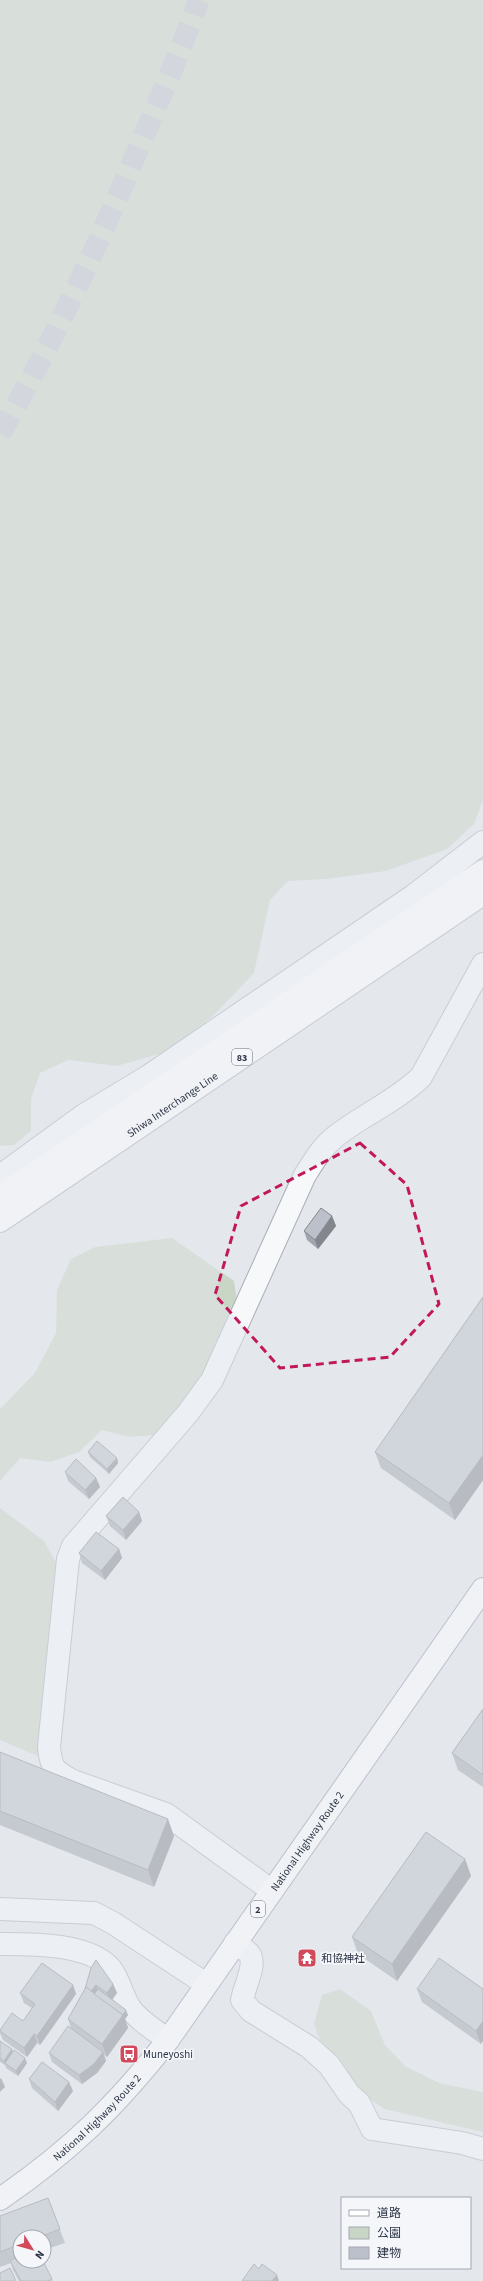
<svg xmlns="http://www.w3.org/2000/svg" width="483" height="2281" font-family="'Source Sans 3','Noto Sans JP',sans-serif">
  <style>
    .green { fill: #c9d6c5 }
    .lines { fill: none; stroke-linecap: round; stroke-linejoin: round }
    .highway-tunnel { stroke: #bfc3cb; stroke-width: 22; stroke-dasharray: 22 11; stroke-linecap: butt }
    .minor-casing { stroke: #a9aeb7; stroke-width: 24 }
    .major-casing { stroke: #a3abb8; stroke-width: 24 }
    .highway-casing { stroke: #8b94a3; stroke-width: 24 }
    .minor { stroke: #f7f8fa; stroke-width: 22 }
    .major { stroke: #fff; stroke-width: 22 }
    .highway { stroke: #fff; stroke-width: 22 }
    .wall { fill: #a1a5ae }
    .shaded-wall { fill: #83868d }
    .building { fill: #bbc0ca; stroke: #83868d }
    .marked { fill: none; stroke: #c2185b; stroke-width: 3; stroke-dasharray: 8 5; stroke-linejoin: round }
    .labels { text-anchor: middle; stroke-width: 3.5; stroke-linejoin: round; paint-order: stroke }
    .shield { fill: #f4f6f9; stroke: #676e7b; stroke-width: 1 }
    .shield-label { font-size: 10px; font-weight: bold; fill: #2b3445 }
    .street-label { font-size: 11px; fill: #2b3445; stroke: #f4f6f9 }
    .poi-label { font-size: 11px; fill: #2b3445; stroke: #f4f6f9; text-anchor: start }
  </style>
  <rect width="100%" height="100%" fill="#e4e7ec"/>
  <g class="green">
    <path d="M0,0H483V800L474,824L447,849L386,871L326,879L288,881L270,900L254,973L213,1016L169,1051L117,1066L68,1060L40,1073L31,1099V1131L14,1145L0,1146Z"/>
    <path d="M172,1238L234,1281L237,1301L203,1378L154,1435L129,1437L102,1430L79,1452L51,1462L20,1458L0,1481V1409L35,1373L56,1333L57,1290L71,1259L95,1247Z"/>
    <path d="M0,1508L44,1541L57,1564L40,1757L0,1740Z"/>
    <path d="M340,1989L371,2011L385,2045L405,2066L439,2083L483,2092V2132L384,2109L359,2092L340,2060L321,2043L314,2024L322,1995Z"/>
  </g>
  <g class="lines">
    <path class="highway-tunnel" d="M0,434C52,344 96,250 136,154C158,103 180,52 199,0"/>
    <g class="minor-casing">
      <g id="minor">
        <path d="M0,1176L84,1115L147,1077L413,896L483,842"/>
        <path d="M272,1891L166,1814L73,1781C54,1771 51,1768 49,1747L68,1559L73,1546L188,1413L212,1380L305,1175C314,1161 322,1147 336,1136C363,1115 396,1101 421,1077L483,964"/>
        <path d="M0,1909L94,1913L113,1923L206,1984"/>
        <path d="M235,1943C239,1946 247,1950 250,1955C256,1966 244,1987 242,2000L251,2011L309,2047L329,2065L349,2094L359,2103L372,2129L462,2143L483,2149"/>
        <path d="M0,1944C31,1944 90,1943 111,1969C120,1981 122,1996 130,2008C139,2021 155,2030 168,2040"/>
      </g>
    </g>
    <g class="major-casing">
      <g id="major">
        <path d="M0,1197L483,871"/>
        <path id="s1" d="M0,1221L483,894"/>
      </g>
    </g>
    <g class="highway-casing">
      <g id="highway">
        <path id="s2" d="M0,2199C69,2152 116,2106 168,2040L483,1589"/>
      </g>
    </g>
    <use href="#minor" class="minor"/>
    <use href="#major" class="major"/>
    <use href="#highway" class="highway"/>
  </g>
  <g class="wall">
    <path d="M332,1216L336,1226L318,1249L307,1240L304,1231Z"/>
    <path d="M483,1297V1480L455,1520L381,1468L375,1452Z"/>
    <path d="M88,1452L117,1458L118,1463L109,1474L90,1457Z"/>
    <path d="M65,1472L96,1478L100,1487L89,1499L68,1481Z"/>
    <path d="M139,1512L142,1521L126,1540L110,1526L106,1516Z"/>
    <path d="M119,1549L122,1558L105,1580L82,1563L79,1553Z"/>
    <path d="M483,1709V1787L458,1770L452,1753Z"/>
    <path d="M0,1752L174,1836L154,1887L0,1825Z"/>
    <path d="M465,1859L471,1876L397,1981L358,1954L352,1937Z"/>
    <path d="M91,1968L113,1984L117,1993L112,2000L128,2015L125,2019L128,2028L107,2057L104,2055L106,2061L97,2073L82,2084L52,2062L49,2053L71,2028L68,2019L85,1989Z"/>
    <path d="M73,1985L76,1994L40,2045L37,2043L27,2057L3,2040L0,2033V2030L23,2021L32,2008L24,2003L20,1993Z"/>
    <path d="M417,1989H483L481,2044L422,2002Z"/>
    <path d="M0,2041L27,2063L18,2076L6,2068L5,2065L0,2062Z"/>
    <path d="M29,2079L73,2091L58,2111L32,2088Z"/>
    <path d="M48,2198L65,2243L44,2250V2237H20V2261L52,2279L53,2281H19L13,2270L11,2263L0,2267V2216Z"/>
  </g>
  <g class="shaded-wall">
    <path d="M332,1216L336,1226L318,1249L315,1240Z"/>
    <path d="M483,1455V1480L455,1520L449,1503Z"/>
    <path d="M117,1458L118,1463L109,1474L107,1469Z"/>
    <path d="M96,1478L100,1487L89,1499L85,1490Z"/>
    <path d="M139,1512L142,1521L126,1540L123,1530Z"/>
    <path d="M119,1549L122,1558L105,1580L101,1571Z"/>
    <path d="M168,1819L174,1836L154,1887L148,1870Z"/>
    <path d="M465,1859L471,1876L397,1981L392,1964Z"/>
    <path d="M113,1984L117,1993L110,2002L107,1993Z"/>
    <path d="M73,1985L76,1994L40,2045L37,2036Z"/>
    <path d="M96,1985L99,1994L90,1993Z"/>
    <path d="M126,2010L128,2015L125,2019L128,2028L107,2057L102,2044Z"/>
    <path d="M483,2021V2041L481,2044L476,2031Z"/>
    <path d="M34,2034L37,2043L27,2057L24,2048Z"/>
    <path d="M12,2049L13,2054L5,2063V2065L4,2061Z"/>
    <path d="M103,2052L106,2061L97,2073L82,2084L79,2075Z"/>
    <path d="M25,2058L27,2063L18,2076L16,2071Z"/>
    <path d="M1,2078L5,2087L0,2092V2079Z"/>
    <path d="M69,2082L73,2091L58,2111L55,2102Z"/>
    <path d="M277,2275L279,2281H272Z"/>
  </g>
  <g class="building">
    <path d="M321,1208L332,1216L315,1240L304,1231Z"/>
    <path d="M483,1297V1455L449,1503L375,1452Z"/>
    <path d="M97,1441L117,1458L107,1469L88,1452Z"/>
    <path d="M76,1459L96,1478L85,1490L65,1472Z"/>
    <path d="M123,1497L139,1512L123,1530L106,1516Z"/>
    <path d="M96,1532L119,1549L101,1571L79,1553Z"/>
    <path d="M483,1709V1775L452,1753Z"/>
    <path d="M0,1752L168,1819L148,1870L0,1811Z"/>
    <path d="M426,1832L465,1859L392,1964L352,1937Z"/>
    <path d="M439,1958L483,1989V2021L476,2031L417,1989Z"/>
    <path d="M96,1960L113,1984L107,1993L96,1985L91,1991L86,1987L85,1989L91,1968Z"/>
    <path d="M42,1963L73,1985L37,2036L34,2034L24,2048L0,2031V2030L12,2013L23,2021L35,2004L20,1993Z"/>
    <path d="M86,1987L123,2015L102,2044L68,2019Z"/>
    <path d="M98,1989L126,2010L123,2015L94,1994Z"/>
    <path d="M68,2026L103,2052L94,2064L79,2075L49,2053Z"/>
    <path d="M0,2041L12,2049L4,2061L0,2058Z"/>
    <path d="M14,2050L25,2058L16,2071L5,2063Z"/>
    <path d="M42,2062L69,2082L55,2102L29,2079Z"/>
    <path d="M48,2198L60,2229L40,2237H20V2244L0,2252V2216Z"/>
    <path d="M20,2255V2261H43L52,2279L48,2281H21L10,2261Z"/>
    <path d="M254,2264L259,2269L262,2264L277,2275L272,2281H242Z"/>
    <path d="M10,2268L16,2281H0V2273Z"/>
  </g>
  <path d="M0 0H483V2281H0ZM360,1143L407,1185L439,1304L390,1357L280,1368L215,1295L241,1206Z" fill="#e4e7ec" fill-opacity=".55" fill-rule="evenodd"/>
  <path class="marked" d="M360,1143L407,1185L439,1304L390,1357L280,1368L215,1295L241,1206Z"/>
  <defs>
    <g id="temple-square" transform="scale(1)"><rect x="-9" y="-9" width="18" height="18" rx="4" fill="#d1495b" stroke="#f4f6f9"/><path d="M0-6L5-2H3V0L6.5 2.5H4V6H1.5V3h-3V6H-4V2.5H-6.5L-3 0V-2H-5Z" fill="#fff"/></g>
    <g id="bus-square" transform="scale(1)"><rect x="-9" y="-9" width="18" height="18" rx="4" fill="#d1495b" stroke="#f4f6f9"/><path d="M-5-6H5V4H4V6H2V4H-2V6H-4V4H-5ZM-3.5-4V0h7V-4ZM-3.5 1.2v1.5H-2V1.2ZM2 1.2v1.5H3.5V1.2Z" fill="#fff"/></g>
  </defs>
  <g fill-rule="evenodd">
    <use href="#temple-square" x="307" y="1958"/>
    <use href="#bus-square" x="129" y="2054"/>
  </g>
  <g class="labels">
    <g class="shield">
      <rect x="232" y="1049" width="20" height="16" rx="3"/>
      <rect x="251" y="1901" width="14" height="16" rx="3"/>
    </g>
    <g class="shield-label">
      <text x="242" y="1061">83</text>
      <text x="258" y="1913">2</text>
    </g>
    <g class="street-label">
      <text dy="4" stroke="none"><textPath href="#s1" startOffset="208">Shiwa Interchange Line</textPath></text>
      <text dy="4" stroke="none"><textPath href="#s2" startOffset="475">National Highway Route 2</textPath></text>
      <text dy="4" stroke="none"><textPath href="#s2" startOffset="127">National Highway Route 2</textPath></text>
    </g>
    <g class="poi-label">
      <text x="321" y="1962">和協神社</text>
      <text x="143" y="2058">Muneyoshi</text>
    </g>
  </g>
  <rect x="341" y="2197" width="130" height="72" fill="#f4f6f9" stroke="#a4a8b1"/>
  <rect x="349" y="2210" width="20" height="6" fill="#ffffff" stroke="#a4a8b1"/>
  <text x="377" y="2217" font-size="12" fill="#2b3445">道路</text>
  <rect x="349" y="2227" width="20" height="12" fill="#c9d6c5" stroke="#a4a8b1"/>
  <text x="377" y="2237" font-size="12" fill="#2b3445">公園</text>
  <rect x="349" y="2247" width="20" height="12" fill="#bbc0ca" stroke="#a4a8b1"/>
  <text x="377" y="2257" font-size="12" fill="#2b3445">建物</text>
  <g transform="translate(32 2249) rotate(127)"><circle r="19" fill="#f4f6f9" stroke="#a4a8b1"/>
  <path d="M0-3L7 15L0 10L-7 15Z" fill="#d1495b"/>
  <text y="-6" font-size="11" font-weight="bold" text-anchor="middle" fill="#2b3445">N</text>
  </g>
</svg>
